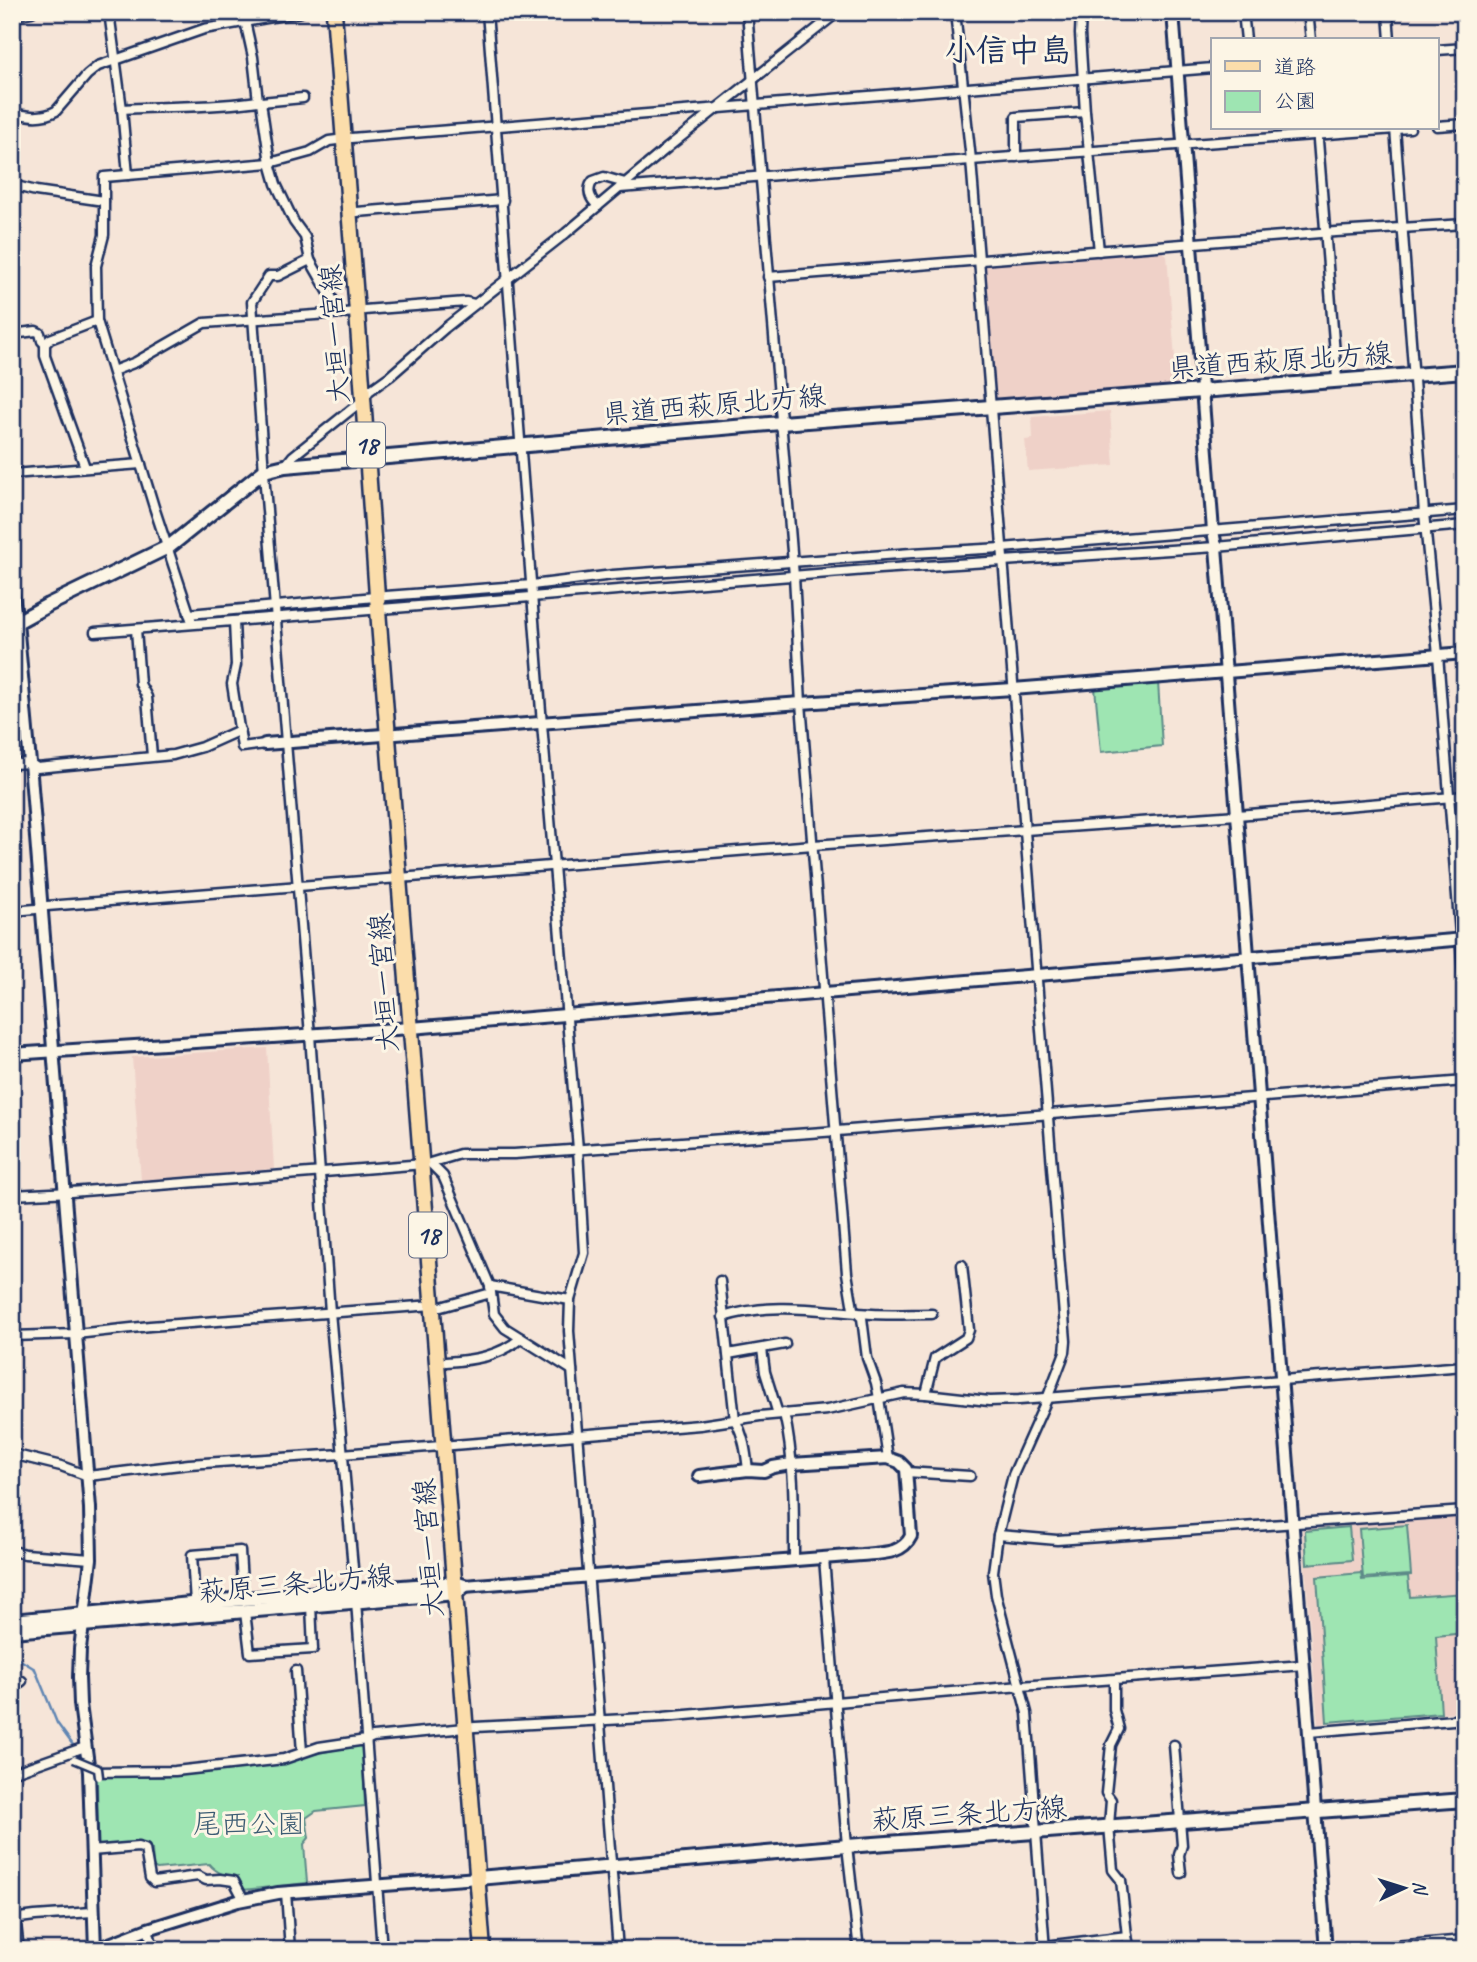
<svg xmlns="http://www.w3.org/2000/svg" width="1477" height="1962" font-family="Caveat,'Klee One',sans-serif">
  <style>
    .built { fill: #efd1c8 }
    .green { fill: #9ee5b2; stroke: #5c8a88; stroke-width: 2 }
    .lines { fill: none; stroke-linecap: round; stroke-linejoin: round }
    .stream { stroke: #6186b3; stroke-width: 2.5 }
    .minor-casing { stroke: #1b2f5e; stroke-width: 13 }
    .tertiary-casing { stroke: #1b2f5e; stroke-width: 16 }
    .secondary-casing { stroke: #1b2f5e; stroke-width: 18 }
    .primary-casing { stroke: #1b2f5e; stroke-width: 19 }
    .minor { stroke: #fcf5e5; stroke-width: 8 }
    .tertiary { stroke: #fcf5e5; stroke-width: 10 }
    .secondary { stroke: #fcf5e5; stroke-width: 12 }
    .primary { stroke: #fbddab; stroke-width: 14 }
    .pedestrian-bridge-casing { stroke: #1b2f5e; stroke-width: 11; stroke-linecap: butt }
    .pedestrian-bridge { stroke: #fcf5e5; stroke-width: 6 }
    .labels { text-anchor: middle; stroke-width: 6; stroke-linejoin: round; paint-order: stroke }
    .shield { fill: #fcf5e5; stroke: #5e6a86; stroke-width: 2 }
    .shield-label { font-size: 26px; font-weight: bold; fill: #1b2f5e }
    .street-label { font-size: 28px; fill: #1b2f5e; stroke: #fcf5e5 }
    .park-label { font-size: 28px; fill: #3c5c73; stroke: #fcf5e5 }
    .quarter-label { font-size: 32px; font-weight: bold; fill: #1b2f5e; stroke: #fcf5e5 }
  </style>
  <rect width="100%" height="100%" fill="#f6e5d8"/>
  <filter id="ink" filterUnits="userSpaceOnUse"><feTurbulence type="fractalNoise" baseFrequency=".0143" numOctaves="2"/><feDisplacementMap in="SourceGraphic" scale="14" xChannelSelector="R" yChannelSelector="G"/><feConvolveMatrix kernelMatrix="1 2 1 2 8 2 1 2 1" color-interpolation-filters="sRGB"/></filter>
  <g filter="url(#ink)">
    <g class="built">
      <path d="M1162,251L1167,255L1177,385L995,399L984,264Z"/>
      <path d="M1110,411L1114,465L1028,471L1025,440L1033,439L1032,417Z"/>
      <path d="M267,1048L274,1169L141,1181L132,1057Z"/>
      <path d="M1465,1515V1711L1318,1724L1302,1528Z"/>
    </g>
    <g class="green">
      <path d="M1158,682L1162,746L1101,752L1095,688Z"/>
      <path d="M1453,801H1465V866H1458Z"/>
      <path d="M1407,1525L1411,1575L1363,1578L1359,1529Z"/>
      <path d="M1349,1527L1352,1560L1307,1564L1305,1531Z"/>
      <path d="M1361,1573L1362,1580L1408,1576L1410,1597L1465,1593V1633L1436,1636L1441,1713L1327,1722L1317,1577Z"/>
      <path d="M362,1744L365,1806L316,1811L306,1818L309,1838L304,1844L307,1883L243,1890C234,1875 219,1877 209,1864L157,1869L153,1867L152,1849C137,1839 116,1845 98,1847L97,1776L162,1777L295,1758Z"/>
    </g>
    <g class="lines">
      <path class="stream" d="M12,1655L35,1669L57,1723L73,1745"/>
      <g class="minor-casing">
        <g id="minor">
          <path d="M109,12L122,109L128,175"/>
          <path d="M243,12L253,57L258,101L261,102L270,163L276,184L294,222L305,237L310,260L341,314"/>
          <path d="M487,12L542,724L578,1149L584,1253L570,1300L569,1331L618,1950"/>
          <path d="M747,12L794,576L801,703L847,1273L853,1309L862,1318L867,1358L876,1383L879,1398L888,1458"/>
          <path d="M955,12L971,160L1066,1341L1065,1352L1047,1399L1013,1475L998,1535L993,1572L996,1595L1027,1713L1045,1950"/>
          <path d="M1081,12L1080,34L1085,112L1099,251"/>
          <path d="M1243,12L1246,40"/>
          <path d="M1308,12L1311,40"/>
          <path d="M12,16L32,12"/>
          <path d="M1390,40L1388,14L1391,12"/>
          <path d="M1437,50L1465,48"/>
          <path d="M261,102L303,98"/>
          <path d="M122,109C167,106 213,108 258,101"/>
          <path d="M12,113C28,116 41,119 56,111L87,75L98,66L204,29L301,12"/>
          <path d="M1437,126L1465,124"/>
          <path d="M1317,128L1337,379"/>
          <path d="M1395,128L1424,513L1438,655L1465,998"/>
          <path d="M351,138L1213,68"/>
          <path d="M1016,157V117L1085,112"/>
          <path d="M12,185L36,191L104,201"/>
          <path d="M620,188L875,167L1410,128"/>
          <path d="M598,206C590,199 586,190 593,181L604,177L625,183"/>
          <path d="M357,212L503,200"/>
          <path d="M310,260L278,276H269L252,302L265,486L310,1035L330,1312L356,1601L382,1950"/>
          <path d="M768,277L1320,233L1465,224"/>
          <path d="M364,310L466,302L474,304"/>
          <path d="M12,334L36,331L40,333L42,341L45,344"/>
          <path d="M113,371L136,362L204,323L357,312"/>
          <path d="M285,466L293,456L363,400L369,391L390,376L445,328L566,233L667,148L838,12"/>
          <path d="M85,467L45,356V344L50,339L97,321"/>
          <path d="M12,474L141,464"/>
          <path d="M189,614L386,596L532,585L613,575L912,553L1002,548L1465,510"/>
          <path d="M191,619L154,507L97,321L96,266L104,235V177L270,163L310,152L329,141L345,139"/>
          <path d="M234,622L236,665L232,684L242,747L265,744"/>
          <path d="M136,629L140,684L147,697L152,756"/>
          <path d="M95,632L879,569L1216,547L1465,525"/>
          <path d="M12,764L30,763L37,768L173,755L202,747L240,730"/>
          <path d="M12,911L36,909L47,906L813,845L1237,815L1465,796"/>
          <path d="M12,1195L71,1192L424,1164"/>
          <path d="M720,1281L735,1420C744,1436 746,1452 748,1470"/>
          <path d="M490,1286L570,1300"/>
          <path d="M723,1317C774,1301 820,1311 872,1314C892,1315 912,1314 932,1314"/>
          <path d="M12,1336L76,1334L150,1326L433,1305L441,1307L491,1293"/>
          <path d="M762,1349L765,1372L778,1414"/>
          <path d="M728,1354L785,1344"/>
          <path d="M446,1362C473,1360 499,1357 521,1338"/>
          <path d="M572,1370L505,1328L494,1314L490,1286L443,1176L430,1163L460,1154H514L837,1131L1465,1081"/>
          <path d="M926,1394L935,1358L966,1338L969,1330L962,1265"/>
          <path d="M784,1413C795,1461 794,1512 794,1561"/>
          <path d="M12,1454L61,1466L88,1476L189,1464L342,1454L700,1425L760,1416L827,1410L904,1393L926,1394L989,1401L1019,1400L1465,1366"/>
          <path d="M906,1472L970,1476"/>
          <path d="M998,1535L1057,1540L1465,1511"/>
          <path d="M12,1551L25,1554L91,1559"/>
          <path d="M824,1558L847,1846L859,1950"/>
          <path d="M195,1603L192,1555L240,1551L243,1599"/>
          <path d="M245,1612L250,1653L313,1649L311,1605"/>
          <path d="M296,1671L302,1752"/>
          <path d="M1114,1680V1710L1119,1729L1111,1745L1106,1793L1111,1800L1109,1826L1113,1870L1121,1880L1127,1936"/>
          <path d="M12,1689L22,1681"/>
          <path d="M1309,1732L1465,1719"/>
          <path d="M1174,1745L1182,1845L1179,1855L1181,1873"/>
          <path d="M92,1772L175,1771L239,1764L284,1759L319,1747L366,1740L373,1737L475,1727L663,1717L1021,1686L1304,1665"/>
          <path d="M12,1773L85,1747"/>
          <path d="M91,1851L138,1847L145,1849L150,1878L154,1882L198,1876L206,1880L220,1879L234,1881L244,1900"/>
          <path d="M286,1892L290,1950"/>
          <path d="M12,1918L16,1924L19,1950"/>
          <path d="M12,1919L35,1916L92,1912"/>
          <path d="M148,1929L154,1950"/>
          <path d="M1045,1946L1127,1936L1130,1950"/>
          <path d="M1348,1950L1465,1940"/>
        </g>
      </g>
      <g class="tertiary-casing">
        <g id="tertiary">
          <path d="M1173,12L1213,531L1216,547L1326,1950"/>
          <path d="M12,590L17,622L30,763L90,1508L91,1559L80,1649L79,1677L80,1704L89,1772L95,1950"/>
          <path d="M265,744L801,703L1013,689L1465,653"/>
          <path d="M12,1054L411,1028L1465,939"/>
          <path d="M464,1586L861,1555C880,1553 902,1555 911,1536L906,1469L899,1462L888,1458L791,1464L773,1467L764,1471L748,1470L699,1476"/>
          <path d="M94,1950L148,1929L238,1901L278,1893L478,1878"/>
        </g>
      </g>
      <g class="secondary-casing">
        <g id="secondary">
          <path d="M12,622H17L48,605L170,546L264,471L285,466L781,423L1465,371"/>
          <path d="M12,1621L243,1599L455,1583L464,1586L456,1593L12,1631"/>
          <path d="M478,1878L847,1846L1465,1800"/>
        </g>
      </g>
      <g class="primary-casing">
        <path id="primary" d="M334,12L357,312L378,610L483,1950"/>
      </g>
      <use href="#minor" class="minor"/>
      <use href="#tertiary" class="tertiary"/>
      <use href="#secondary" class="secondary"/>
      <use href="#primary" class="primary"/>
      <g class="pedestrian-bridge-casing">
        <path id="pedestrian-bridge" d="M74,1759L98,1769L99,1777"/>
      </g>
      <use href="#pedestrian-bridge" class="pedestrian-bridge"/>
    </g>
  </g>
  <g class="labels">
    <g class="shield">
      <rect x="347" y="422.5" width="38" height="45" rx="5"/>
      <rect x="409" y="1212.5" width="38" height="45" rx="5"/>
    </g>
    <g class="shield-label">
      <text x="366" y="454">18</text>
      <text x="428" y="1244">18</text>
    </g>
    <g class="street-label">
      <text transform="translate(334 334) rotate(-94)" y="10">大垣一宮線</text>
      <text transform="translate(1280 360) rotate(-4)" y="10">県道西萩原北方線</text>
      <text transform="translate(714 404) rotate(-5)" y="10">県道西萩原北方線</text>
      <text transform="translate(383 983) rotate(-94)" y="10">大垣一宮線</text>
      <text transform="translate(428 1548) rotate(-94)" y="10">大垣一宮線</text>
      <text transform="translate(296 1583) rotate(-5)" y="10">萩原三条北方線</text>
      <text transform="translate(969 1813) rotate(-4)" y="10">萩原三条北方線</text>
    </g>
    <g class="park-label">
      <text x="249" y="1833">尾西公園</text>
    </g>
    <g class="quarter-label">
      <text x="1008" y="61">小信中島</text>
    </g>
  </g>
  <rect width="1477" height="1962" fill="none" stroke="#fcf5e5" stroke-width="42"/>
  <rect x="21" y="21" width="1435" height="1920" fill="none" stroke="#1b2f5e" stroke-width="2.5" filter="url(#ink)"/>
  <rect x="1211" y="38" width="228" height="91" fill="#fcf5e5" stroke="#a2a6af" stroke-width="2"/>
  <rect x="1225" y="61" width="35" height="10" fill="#fbddab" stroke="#a2a6af" stroke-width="2"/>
  <text x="1274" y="74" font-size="21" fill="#1b2f5e">道路</text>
  <rect x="1225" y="91" width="35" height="21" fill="#9ee5b2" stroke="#a2a6af" stroke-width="2"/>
  <text x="1274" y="108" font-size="21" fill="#1b2f5e">公園</text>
  <g transform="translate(1404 1888) rotate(86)" stroke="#fcf5e5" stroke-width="5" paint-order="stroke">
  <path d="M0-5L12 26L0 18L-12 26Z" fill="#1b2f5e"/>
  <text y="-10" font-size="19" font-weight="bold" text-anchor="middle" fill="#1b2f5e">N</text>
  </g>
</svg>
